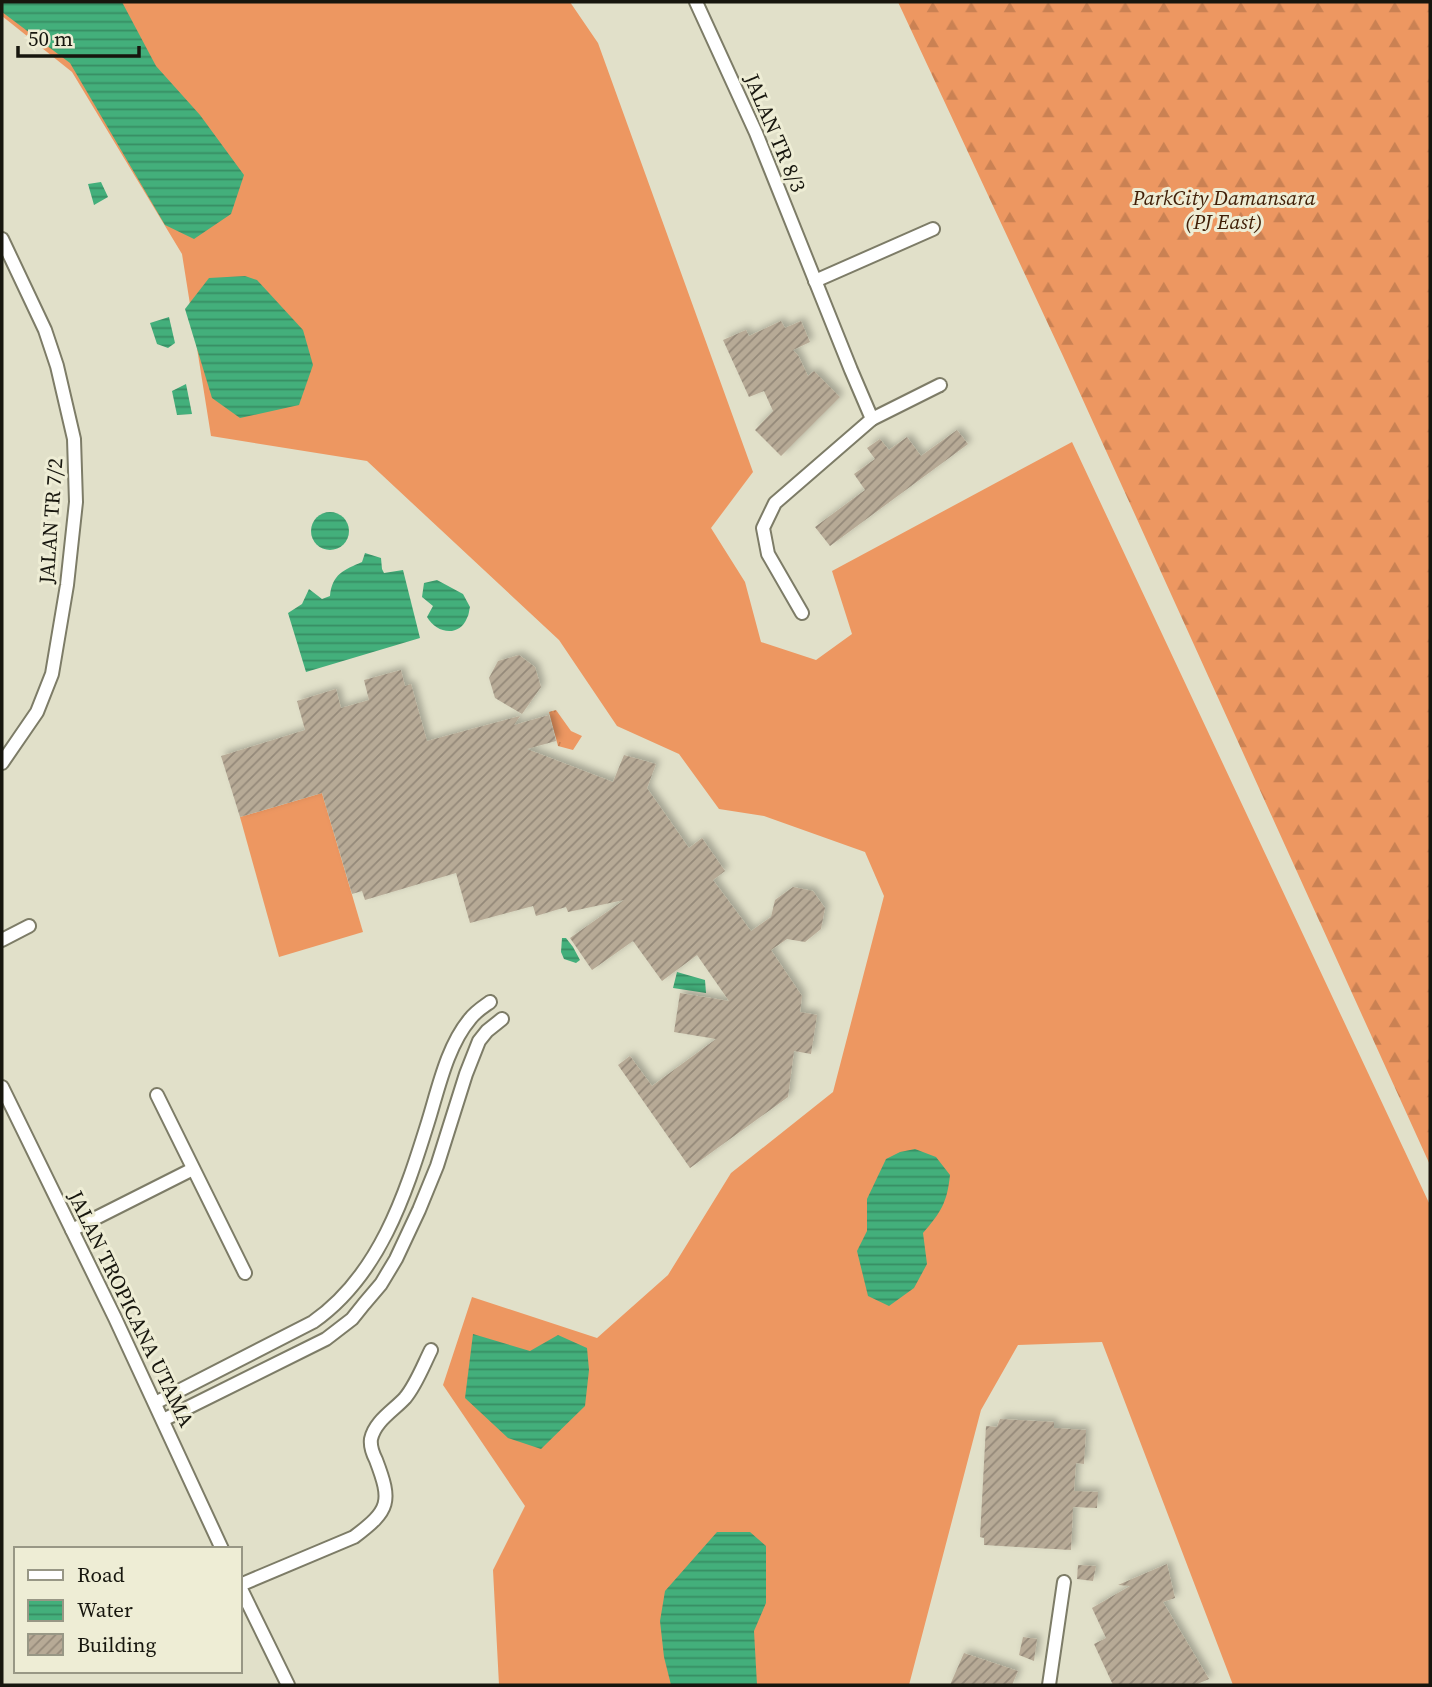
<svg xmlns="http://www.w3.org/2000/svg" width="1432" height="1687" font-family="'Source Serif 4',serif">
  <style>
    .grass { fill: #ed9761 }
    .forest { fill: url(#forest-firs) }
    .park { fill: url(#park-tufts) }
    .water { fill: url(#water-rules) }
    .building { fill: url(#building-hatch); filter: url(#shadow) }
    .lines { fill: none; stroke-linecap: round; stroke-linejoin: round }
    .minor-casing { stroke: #7d7c67; stroke-width: 16 }
    .minor { stroke: #fff; stroke-width: 12 }
    .labels { text-anchor: middle; stroke-width: 6; stroke-linejoin: round; paint-order: stroke }
    .street-label { font-size: 21px; fill: #17160e; stroke: #eeedd5 }
    .park-label { font-size: 21px; font-style: italic; fill: #401f07; stroke: #eeedd5 }
  </style>
  <defs>
    <pattern id="forest-firs" width="22" height="20" patternUnits="userSpaceOnUse" patternTransform="scale(1.75)"><rect width="22" height="20" fill="#ed9761"/><path d="M5 1l3.5 6h-7zM16 11l3.5 6h-7z" fill="#ca8153"/></pattern>
    <pattern id="park-tufts" width="24" height="20" patternUnits="userSpaceOnUse" patternTransform="scale(1.75)"><rect width="24" height="20" fill="#ed9761"/><path d="M3 7l-1-3M5 7V3M7 7l1-3M15 17l-1-3M17 17v-4M19 17l1-3" fill="none" stroke="#ca8153"/></pattern>
    <pattern id="water-rules" width="6" height="5" patternUnits="userSpaceOnUse" patternTransform="scale(1.75)"><rect width="6" height="5" fill="#43af7b"/><path d="M0 2.5h6" fill="none" stroke="#378d63"/></pattern>
    <pattern id="building-hatch" width="6" height="6" patternUnits="userSpaceOnUse" patternTransform="scale(1.75)"><rect width="6" height="6" fill="#b7aa96"/><path d="M-1 1l2-2M0 6l6-6M5 7l2-2" fill="none" stroke="#948979"/></pattern>
    <filter id="shadow"><feDropShadow dx="4" dy="-4" stdDeviation="3.5" flood-color="#0004"/></filter>
  </defs>
  <rect width="100%" height="100%" fill="#e1e0c9"/>
  <g class="grass">
    <path d="M2,2H570L598,43L753,472L711,528L745,582L761,642L816,660L852,634L832,571L1072,442L1430,1205V1685H1233L1102,1342L1018,1345L981,1410L909,1685H499L493,1570L525,1506L443,1385L472,1297L597,1338L668,1275L731,1173L833,1092L884,896L865,852L764,816L719,809L679,754L617,726L559,640L367,461L211,436L182,254L72,72L2,16Z"/>
    <path d="M322,793L363,932L279,957L240,817Z"/>
  </g>
  <path class="forest" d="M898,2H1430V1165L1063,356Z"/>
  <path class="park" d="M556,710L571,731L582,736L573,750L558,746L549,712Z"/>
  <g class="water">
    <path d="M2,2H122L156,66L200,115L244,175L231,214L194,239L165,225L70,63L2,12Z"/>
    <path d="M101,182L108,197L94,205L88,184Z"/>
    <path d="M245,276L257,280L303,330L313,365L299,405L240,418L212,398L185,309L209,278Z"/>
    <path d="M169,317L175,343L168,348L157,344L150,323Z"/>
    <path d="M186,384L192,414L177,415L172,391Z"/>
    <circle cx="330" cy="531" r="19"/>
    <path d="M365,553L381,558L382,569L384,573L403,570L420,638L306,672L288,613L302,604L309,589L322,599L330,596C332,574 344,570 362,562Z"/>
    <path d="M437,580L463,594L470,607C469,610 469,615 467,618C459,638 436,633 427,617L433,606L422,597L424,583Z"/>
    <path d="M562,938H566L573,947L580,960L576,963L564,959L561,952Z"/>
    <path d="M677,972L705,980L706,993L673,988Z"/>
    <path d="M915,1149L936,1157L950,1175C947,1203 941,1212 923,1233L927,1264L914,1288L889,1306L868,1296L857,1251L867,1231V1199L886,1159L900,1152Z"/>
    <path d="M473,1334L530,1351L558,1335L587,1348L589,1370L585,1406L541,1449L508,1438L465,1398Z"/>
    <path d="M717,1532H750L766,1546V1603L754,1631L757,1685H671L664,1657L660,1621L665,1591Z"/>
  </g>
  <g class="building">
    <path d="M781,321L785,328L801,321L810,342L793,350L798,355L808,376L814,371L840,397L781,456L755,430L773,411L764,391L749,397L723,340L746,330L749,336Z"/>
    <path d="M957,430L968,444L830,546L815,527L865,490L854,474L875,459L867,448L880,439L889,450L907,437L921,456Z"/>
    <path d="M519,655L535,667L541,687L522,714L495,698L489,678L498,661Z"/>
    <path d="M401,670L405,686L411,684L427,741L520,716L514,725L549,715L556,741L527,749L613,782L624,755L656,764L647,788L689,848L702,838L725,871L713,880L751,931L771,917L775,900L793,887L813,891L825,908L821,929L805,942L787,939L771,950L802,996L800,1012L817,1015L811,1054L794,1051L788,1097L690,1168L618,1065L630,1056L652,1086L716,1039L674,1032L680,993L729,1001L697,955L662,981L633,941L592,970L570,938L624,900L568,912L566,907L536,916L533,906L470,923L456,873L365,900L362,891L352,894L322,793L240,817L221,756L305,730L297,701L336,689L341,708L369,700L364,680Z"/>
    <path d="M1000,1419L1054,1422V1428L1086,1430L1084,1464L1076,1463L1074,1491L1098,1492L1097,1508L1073,1507L1071,1550L984,1545V1538L980,1537L986,1426L997,1427Z"/>
    <path d="M1167,1564L1175,1598L1163,1602L1209,1679L1195,1685H1113L1094,1644L1106,1638L1092,1608L1130,1586L1118,1585Z"/>
    <path d="M1078,1565L1096,1566L1093,1581L1077,1579Z"/>
    <path d="M1023,1637L1037,1639L1034,1661L1019,1655Z"/>
    <path d="M964,1653L1018,1671L1012,1685H950Z"/>
  </g>
  <g class="lines">
    <g class="minor-casing">
      <g id="minor">
        <path d="M696,2L756,133L851,370L872,419L775,503L763,528L768,554L802,613"/>
        <path d="M2,239L45,330L57,366L74,439L76,502L67,585L52,674L37,712L2,763"/>
        <path d="M815,281L933,229"/>
        <path d="M872,419L940,385"/>
        <path d="M2,940L29,926"/>
        <path d="M2,1087L115,1318L222,1549"/>
        <path d="M157,1095L245,1273"/>
        <path d="M72,1230L193,1169"/>
        <path d="M155,1403L313,1322C379,1276 405,1196 428,1122C438,1090 447,1046 470,1019C475,1012 483,1007 490,1002"/>
        <path d="M163,1420L326,1339L352,1319L364,1304L381,1284L396,1259L419,1210L437,1166L466,1074L479,1041L487,1031L502,1019"/>
        <path d="M240,1585L354,1537C390,1510 392,1502 376,1460C373,1454 370,1446 371,1439C375,1421 393,1411 405,1398C416,1385 423,1366 431,1350"/>
        <path d="M240,1587L288,1685"/>
        <path d="M1049,1685L1064,1582"/>
      </g>
    </g>
    <use href="#minor" class="minor"/>
  </g>
  <g class="labels">
    <g class="street-label">
      <text transform="translate(775 133) rotate(67)" y="7">JALAN TR 8/3</text>
      <text transform="translate(51 521) rotate(-86)" y="7">JALAN TR 7/2</text>
      <text transform="translate(131 1309) rotate(64)" y="7">JALAN TROPICANA UTAMA</text>
    </g>
    <g class="park-label">
      <text x="1224" y="205">ParkCity Damansara<tspan x="1224" dy="24">(PJ East)</tspan></text>
    </g>
  </g>
  <rect width="1432" height="1687" fill="none" stroke="#17160e" stroke-width="7"/>
  <rect x="14" y="1547" width="228" height="126" fill="#eeedd5" stroke="#989785" stroke-width="2"/>
  <rect x="28" y="1570" width="35" height="10" fill="#ffffff" stroke="#989785" stroke-width="2"/>
  <text x="77" y="1582" font-size="21" fill="#17160e">Road</text>
  <rect x="28" y="1600" width="35" height="21" fill="url(#water-rules)" stroke="#989785" stroke-width="2"/>
  <text x="77" y="1617" font-size="21" fill="#17160e">Water</text>
  <rect x="28" y="1634" width="35" height="21" fill="url(#building-hatch)" stroke="#989785" stroke-width="2"/>
  <text x="77" y="1652" font-size="21" fill="#17160e">Building</text>
  <path d="M18 46v10h121v-10" fill="none" stroke="#17160e" stroke-width="3.5"/>
  <text x="28" y="46" font-size="21" fill="#17160e" stroke="#eeedd5" stroke-width="5" paint-order="stroke">50 m</text>
</svg>
